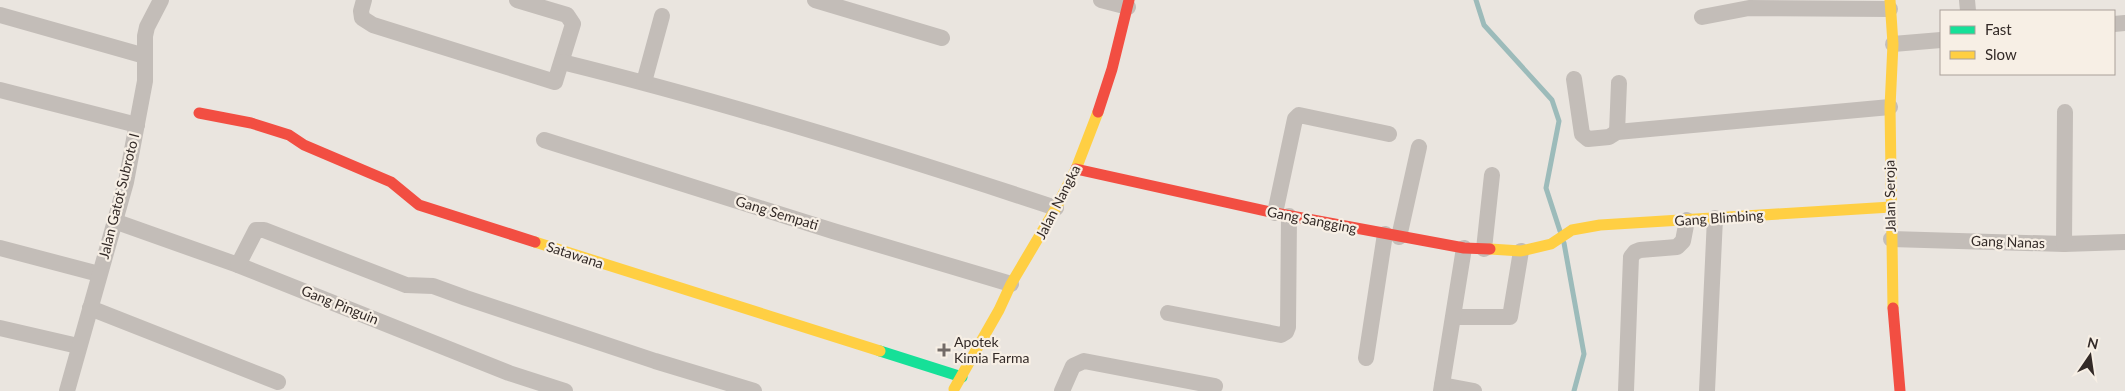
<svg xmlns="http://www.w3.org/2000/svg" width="2125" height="391" font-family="Lato,sans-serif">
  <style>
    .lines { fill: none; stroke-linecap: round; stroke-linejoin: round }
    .stream { stroke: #9cbbba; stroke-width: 5 }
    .street { stroke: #c3bdb8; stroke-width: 16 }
    .fast { stroke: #16e098; stroke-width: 11 }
    .slow { stroke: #ffcf43; stroke-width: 11 }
    .jam { stroke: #f24e42; stroke-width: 11 }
    .poi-dot { fill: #736b67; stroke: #f7efe5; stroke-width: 2 }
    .labels { text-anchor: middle; stroke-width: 4.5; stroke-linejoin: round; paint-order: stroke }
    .street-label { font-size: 14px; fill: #332a27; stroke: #f7efe5 }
    .poi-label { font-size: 14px; fill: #332a27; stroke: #f7efe5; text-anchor: start }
  </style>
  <rect width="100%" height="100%" fill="#eae5df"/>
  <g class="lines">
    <g class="stream">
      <path d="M1476,0L1484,25L1552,100L1559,121L1546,188L1560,231"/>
      <path d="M1564,243L1584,354L1574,391"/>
    </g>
    <g class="street">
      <path d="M364,0L361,11L362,18L373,25L555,82L573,24L567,15L517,0"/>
      <path d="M815,0L942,38"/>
      <path d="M1101,0L1128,7"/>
      <path d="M1967,0L1968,11"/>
      <path d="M0,15L145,56"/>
      <path d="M1702,17L1749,8L1890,9"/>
      <path d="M2114,24L2125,23"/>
      <path d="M1893,44L1941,40"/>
      <path d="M562,62C729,103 893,154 1056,208"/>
      <path d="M1574,79L1582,134L1588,139L1609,137L1617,132L1890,107"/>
      <path d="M644,82L662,16"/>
      <path d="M0,90L137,125"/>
      <path d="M1617,132L1619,83"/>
      <path d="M544,140L833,231L1011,284"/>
      <path d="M1275,213L1295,119L1299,115L1389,134"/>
      <path d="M114,221L238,265L509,373L565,391"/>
      <path d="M1399,237L1419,147"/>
      <path d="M1891,239L2064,244L2125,242"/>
      <path d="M2064,244L2065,112"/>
      <path d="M0,248L99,274"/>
      <path d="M1484,249L1492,175"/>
      <path d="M238,265L256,230H264L406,285L433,286L466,298L655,361L754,391"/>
      <path d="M90,308L278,382"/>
      <path d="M1168,313L1281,335L1286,332L1288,327L1289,216"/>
      <path d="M1454,317H1510L1521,251"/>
      <path d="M0,328L78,346"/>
      <path d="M1366,358L1385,234"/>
      <path d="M1442,385L1474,391"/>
      <path d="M67,391L126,182L145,81V36L147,27L161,0"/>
      <path d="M1062,391L1073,366L1084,361L1215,386"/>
      <path d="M1441,391L1464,248"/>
      <path d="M1626,391L1631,257L1635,252L1640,250L1677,247L1683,241L1687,220"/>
      <path d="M1707,391L1715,218"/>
    </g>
    <path class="fast" d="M880,351L962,377"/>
    <g class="slow">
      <path d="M1890,0L1893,44L1890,107L1893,308"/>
      <path d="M535,242L880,351"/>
      <path d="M1490,249L1521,251L1551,244L1572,230L1600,225L1891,207"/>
      <path d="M954,389L999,310L1011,284L1056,208L1076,169L1098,112"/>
    </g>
    <g class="jam">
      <path d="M1098,112L1112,69L1129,0"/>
      <path d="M199,113L251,123L289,135L304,145L391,182L419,205L535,242"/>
      <path d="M1076,169L1275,213L1464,248L1490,249"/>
      <path d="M1893,308L1900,391"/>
    </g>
  </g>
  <path class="poi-dot" d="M941.5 342.5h5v5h5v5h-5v5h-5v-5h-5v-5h5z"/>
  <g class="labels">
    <g class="street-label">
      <text transform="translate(119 196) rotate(-76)" y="5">Jalan Gatot Subroto I</text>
      <text transform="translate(1890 196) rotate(-91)" y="5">Jalan Seroja</text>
      <text transform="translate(1058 202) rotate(-63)" y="5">Jalan Nangka</text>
      <text transform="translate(777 213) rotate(17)" y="5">Gang Sempati</text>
      <text transform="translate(1719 218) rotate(-4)" y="5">Gang Blimbing</text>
      <text transform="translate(1312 220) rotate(11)" y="5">Gang Sangging</text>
      <text transform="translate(2008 242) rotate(2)" y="5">Gang Nanas</text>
      <text transform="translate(575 255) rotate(18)" y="5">Satawana</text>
      <text transform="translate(340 305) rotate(22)" y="5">Gang Pinguin</text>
    </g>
    <g class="poi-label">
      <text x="954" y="347">Apotek<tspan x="954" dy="16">Kimia Farma</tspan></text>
    </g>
  </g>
  <rect x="1940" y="10" width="175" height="65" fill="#f7efe5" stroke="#a9a099"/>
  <rect x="1950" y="26" width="25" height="8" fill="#16e098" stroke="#a9a099"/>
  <text x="1985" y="35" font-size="15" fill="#332a27">Fast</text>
  <rect x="1950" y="51" width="25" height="8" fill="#ffcf43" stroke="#a9a099"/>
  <text x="1985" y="60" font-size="15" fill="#332a27">Slow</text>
  <g transform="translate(2090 356) rotate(13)" stroke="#f7efe5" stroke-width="4" paint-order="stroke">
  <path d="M0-4L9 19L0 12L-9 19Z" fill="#332a27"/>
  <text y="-8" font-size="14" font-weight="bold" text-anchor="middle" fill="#332a27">N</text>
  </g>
</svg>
